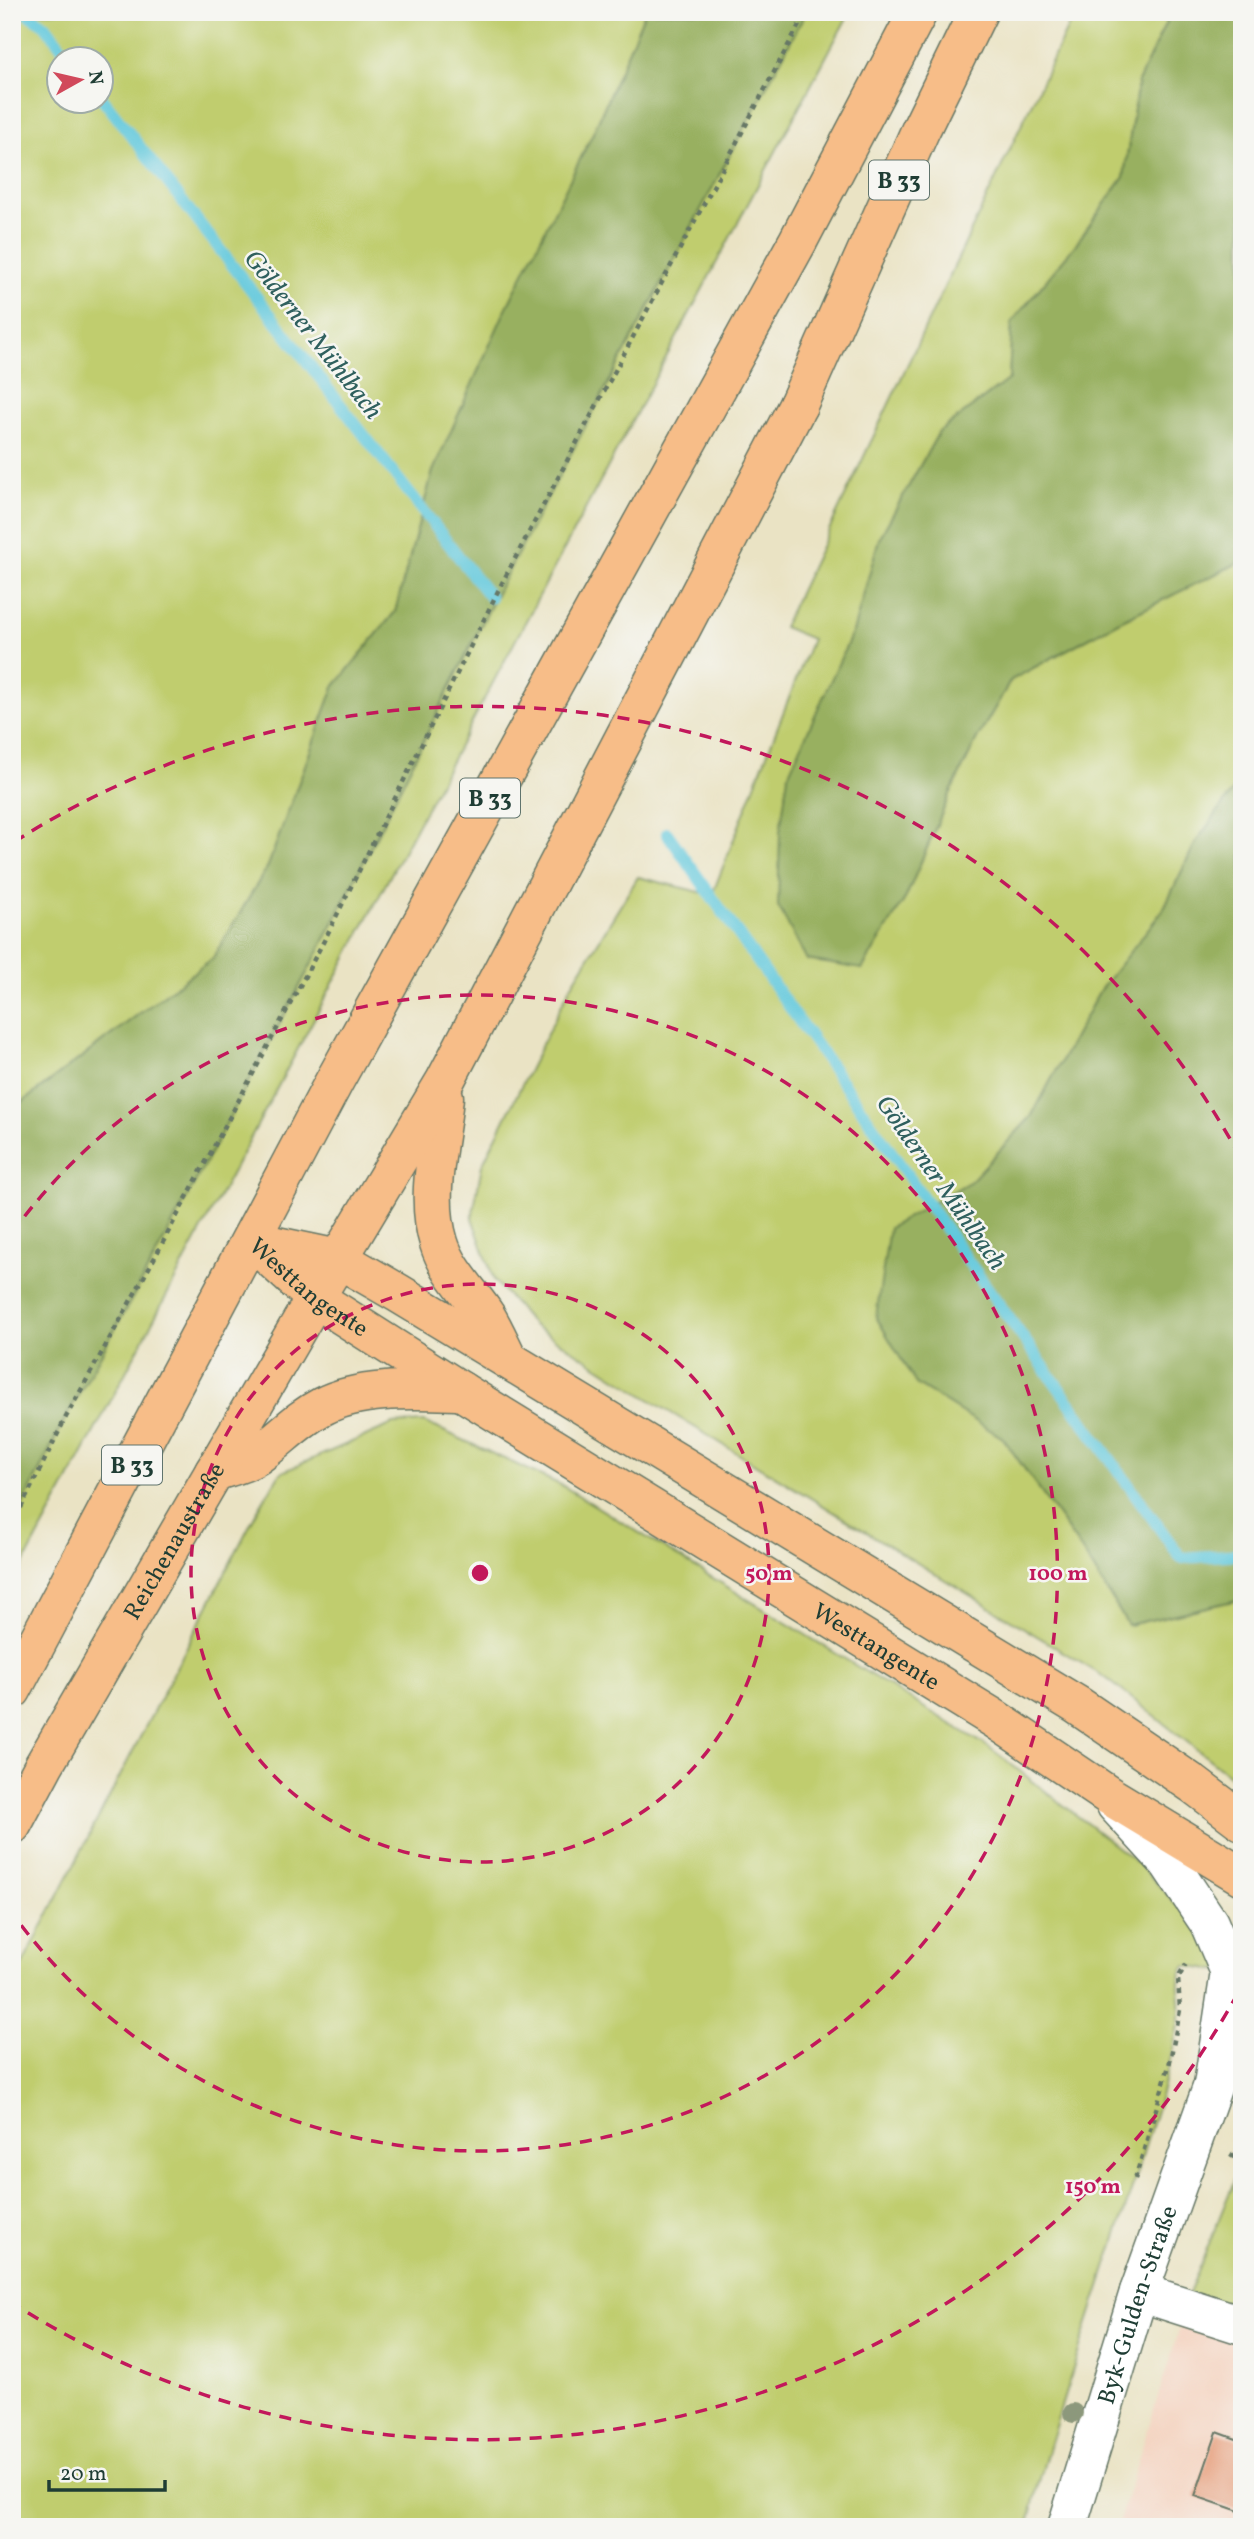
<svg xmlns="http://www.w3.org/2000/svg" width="1254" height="2539" font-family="Vollkorn,serif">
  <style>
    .built { fill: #f4d3c0 }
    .green { fill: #c0cd6e; stroke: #708551; stroke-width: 2; fill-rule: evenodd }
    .forest { fill: #98b061; stroke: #5c764a; stroke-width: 2 }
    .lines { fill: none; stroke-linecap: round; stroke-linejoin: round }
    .stream { stroke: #60c8dc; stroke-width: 12 }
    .building { fill: #e59873 }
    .minor-casing { stroke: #676; stroke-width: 41 }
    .major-casing { stroke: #676; stroke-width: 41 }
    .highway-casing { stroke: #676; stroke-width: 41 }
    .path { stroke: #676; stroke-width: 4.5; stroke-dasharray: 5 5; stroke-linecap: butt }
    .minor { stroke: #fff; stroke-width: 38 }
    .major { stroke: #f7bd88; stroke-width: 38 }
    .highway { stroke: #f7bd88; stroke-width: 38 }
    .tree { fill: #8c987b }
    .ring { fill: none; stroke: #c2185b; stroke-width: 3.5; stroke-dasharray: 12 9 }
    .labels { text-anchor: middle; stroke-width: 5; stroke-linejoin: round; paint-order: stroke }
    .shield { fill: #f6f6f2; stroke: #60746d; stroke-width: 2 }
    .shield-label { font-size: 23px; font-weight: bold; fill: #1f3d34 }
    .street-label { font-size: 24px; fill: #1f3d34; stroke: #f6f6f2 }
    .water-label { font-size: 26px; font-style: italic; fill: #2f605e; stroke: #f6f6f2 }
    .centre { fill: #c2185b; stroke: #f6f6f2; stroke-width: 3.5 }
    .ring-label { font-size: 21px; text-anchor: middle; font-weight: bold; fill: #c2185b; stroke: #f6f6f2; stroke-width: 5; stroke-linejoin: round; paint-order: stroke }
  </style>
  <rect width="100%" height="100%" fill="#f6f6f2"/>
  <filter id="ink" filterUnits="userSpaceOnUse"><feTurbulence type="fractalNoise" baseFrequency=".0143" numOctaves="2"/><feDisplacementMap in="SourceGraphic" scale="14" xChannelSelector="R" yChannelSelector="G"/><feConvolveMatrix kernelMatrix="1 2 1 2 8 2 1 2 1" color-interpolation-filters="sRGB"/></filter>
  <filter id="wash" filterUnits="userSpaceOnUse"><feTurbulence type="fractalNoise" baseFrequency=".00686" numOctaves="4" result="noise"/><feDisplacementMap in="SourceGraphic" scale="28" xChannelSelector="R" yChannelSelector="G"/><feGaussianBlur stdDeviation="1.57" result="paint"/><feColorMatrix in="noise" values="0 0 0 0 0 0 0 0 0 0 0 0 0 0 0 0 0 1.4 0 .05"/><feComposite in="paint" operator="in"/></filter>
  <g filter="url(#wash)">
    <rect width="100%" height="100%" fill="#eae3c4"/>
    <path class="built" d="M1185,2311L1242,2328V2527H1117Z"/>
    <g class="green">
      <path d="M12,12H645L594,131L433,471L395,612L334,687L268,866L213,958L12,1110ZM60,60H102V102H60Z"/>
      <path d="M806,12H850L12,1586V1526L66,1417L155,1257L327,935L502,583Z"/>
      <path d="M1075,12H1171L1138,82L1124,177L1073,248L1012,322L1009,379L939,432L879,539L854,629L822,702L863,968L906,897L950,794L977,739L1011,680L1116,623L1242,561V782L1196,842L1163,910L1100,990L1031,1117L971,1181L889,1228L916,1384L1003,1438L1083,1552L1128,1625L1237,1600L1242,1602V1785L1106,1678L668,1411L533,1325L494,1280L472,1218L482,1165L571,986L638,877L712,895L812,639L783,627Z"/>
      <path d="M424,1422L563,1486L990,1748L1139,1864L1182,1910L1230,1972L1186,1965C1173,1985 1182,1990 1180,2011C1178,2029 1173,2050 1168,2068C1126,2223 1066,2372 1027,2527H12V1985L255,1515L280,1473L393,1424Z"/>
      <path d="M1242,2168V2313L1188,2296L1235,2179Z"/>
    </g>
    <g class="forest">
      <path d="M645,12H806L502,583L327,935L155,1257L66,1417L12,1526V1110L213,958L268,866L334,687L395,612L433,471L504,313L594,131Z"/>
      <path d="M1171,12H1242V561L1116,623L1011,680L977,739L950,794L906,897L862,969L807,960L778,906L780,832L788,775L854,629L879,539L939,432L1009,379L1012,322L1073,248L1124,177L1138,82Z"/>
      <path d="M1239,782H1242V1602L1237,1600L1128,1625L1083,1552L1003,1438L916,1384L876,1317L889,1228L971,1181L1031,1117L1100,990L1163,910L1196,842Z"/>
    </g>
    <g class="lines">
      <g class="stream">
        <path d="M24,12L45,25L71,60"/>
        <path d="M102,98L490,597"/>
        <path d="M667,833L968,1261L1181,1558L1242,1554"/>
      </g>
    </g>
    <g id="blocks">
      <path class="building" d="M1217,2432L1242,2441V2512L1195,2496Z"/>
    </g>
  </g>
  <g filter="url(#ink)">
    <use href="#blocks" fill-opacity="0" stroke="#676" stroke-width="2"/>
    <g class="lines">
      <g class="minor-casing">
        <g id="minor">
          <path d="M1116,1805L1169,1863L1209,1923L1230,1972"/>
          <path d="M1139,2292L1242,2325"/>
          <path id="s1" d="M1067,2527L1139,2292L1213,2085L1230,1972L1242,1957"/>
        </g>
      </g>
      <g class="major-casing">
        <g id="major">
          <path d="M444,1097C440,1145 424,1195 439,1243C447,1270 470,1292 486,1316C494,1329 501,1345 508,1359"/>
          <path id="s2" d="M251,1240L315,1298L461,1391L995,1719L1108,1795L1242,1876"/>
          <path d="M253,1241L339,1259L398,1293L1077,1705L1193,1784L1242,1821"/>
          <path d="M214,1472C228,1467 247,1463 259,1454C281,1438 298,1419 323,1406C362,1386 419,1390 461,1391"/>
          <path d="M12,1690L335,1080L798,241L918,12"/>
          <path id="s3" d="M12,1825L44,1765L315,1298L445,1081L798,405"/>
        </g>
      </g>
      <g class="highway-casing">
        <path id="highway" d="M798,405L920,131L978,12"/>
      </g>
      <g class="path">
        <path d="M12,1526L66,1417L155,1257L327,935L502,583L806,12"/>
        <path d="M1231,2158L1242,2142"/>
        <path d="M1135,2179L1169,2066L1180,2010L1178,1978L1186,1965"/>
      </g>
      <use href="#minor" class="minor"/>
      <use href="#major" class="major"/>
      <use href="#highway" class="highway"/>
    </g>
    <circle class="tree" cx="1073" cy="2413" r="10"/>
  </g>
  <g class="ring">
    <circle cx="480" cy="1573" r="289"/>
    <path d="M12 1233A578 578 0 1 1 12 1913"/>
    <path d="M1238 1993A867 867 0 0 1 14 2304M14 842A867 867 0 0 1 1238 1153"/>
  </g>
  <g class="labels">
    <g class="shield">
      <rect x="869" y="160.5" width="60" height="39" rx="5"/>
      <rect x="460" y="778.5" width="60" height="39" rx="5"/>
      <rect x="102" y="1445.5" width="60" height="39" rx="5"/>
    </g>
    <g class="shield-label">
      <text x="899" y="188">B 33</text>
      <text x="490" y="806">B 33</text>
      <text x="132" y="1473">B 33</text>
    </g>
    <g class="street-label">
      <text dy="8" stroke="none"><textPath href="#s2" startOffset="75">Westtangente</textPath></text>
      <text dy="8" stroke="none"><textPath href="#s3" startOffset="327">Reichenaustraße</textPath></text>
      <text dy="8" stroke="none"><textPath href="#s2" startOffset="747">Westtangente</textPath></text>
      <text dy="8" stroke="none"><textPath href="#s1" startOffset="233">Byk-Gulden-Straße</textPath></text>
    </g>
    <g class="water-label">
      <text transform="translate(314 334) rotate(52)" y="9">Gölderner Mühlbach</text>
      <text transform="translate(942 1182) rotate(55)" y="9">Gölderner Mühlbach</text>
    </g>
  </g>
  <circle cx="480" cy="1573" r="10" class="centre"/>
  <g class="ring-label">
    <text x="769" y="1580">50 m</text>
    <text x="1058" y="1580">100 m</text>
    <text x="1093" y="2193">150 m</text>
  </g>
  <rect width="1254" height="2539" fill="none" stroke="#f6f6f2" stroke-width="42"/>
  <g transform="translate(80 80) rotate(82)"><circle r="33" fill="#f6f6f2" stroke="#a0aca6" stroke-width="2"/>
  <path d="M0-5L12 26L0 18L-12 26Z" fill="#d1495b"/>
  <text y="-10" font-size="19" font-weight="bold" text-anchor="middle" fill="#1f3d34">N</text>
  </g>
  <path d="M49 2480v10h116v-10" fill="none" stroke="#1f3d34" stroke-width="3.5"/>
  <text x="60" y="2480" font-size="21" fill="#1f3d34" stroke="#f6f6f2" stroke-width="5" paint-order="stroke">20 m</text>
</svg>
